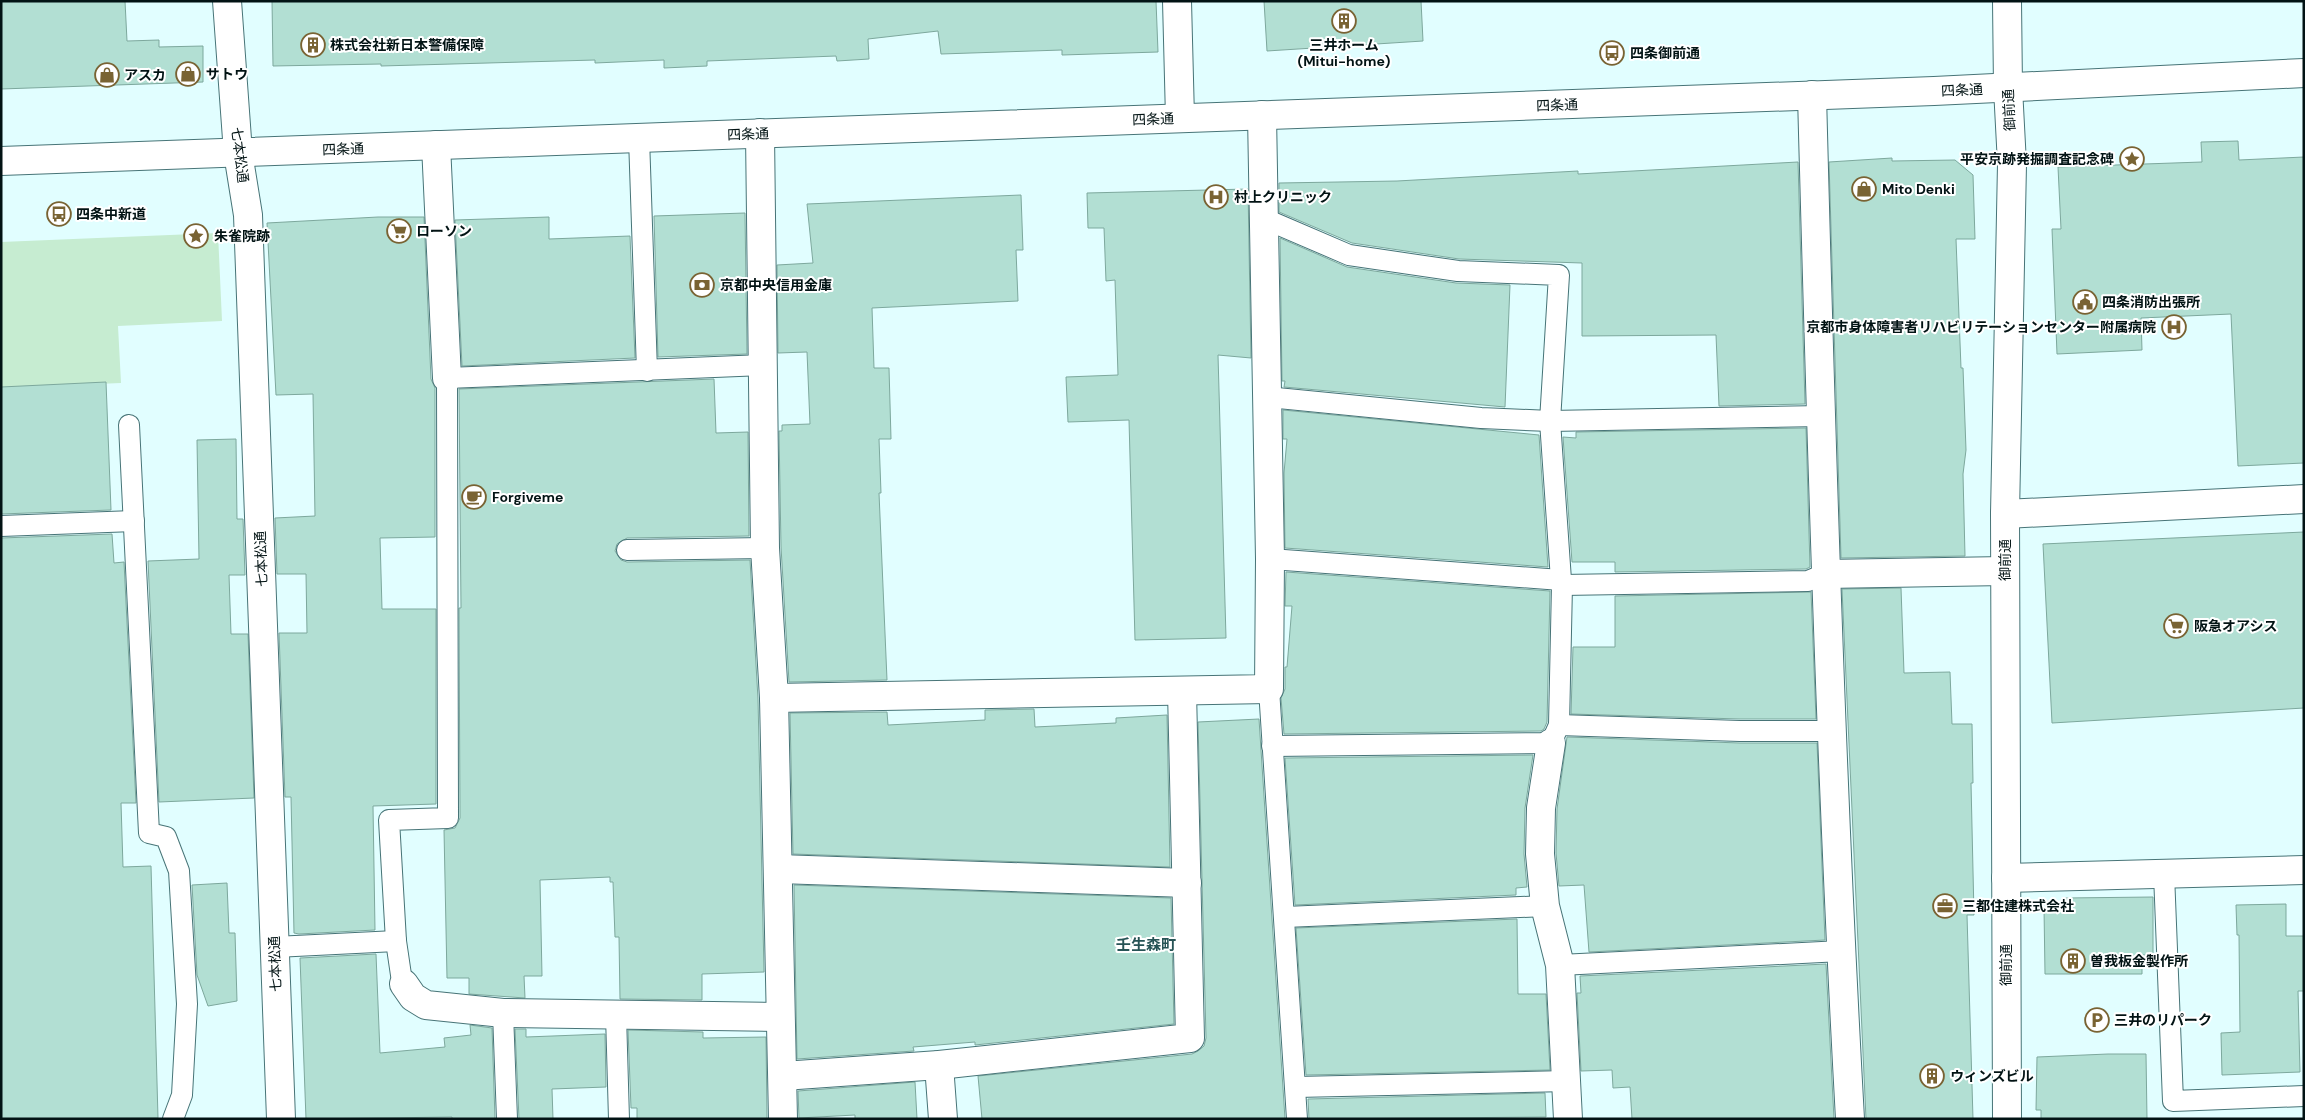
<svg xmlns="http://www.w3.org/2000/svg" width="2305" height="1120" font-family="'DM Sans','Noto Sans JP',sans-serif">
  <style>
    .green { fill: #c6ecd1 }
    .building { fill: #b2dfd3; stroke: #7da89d }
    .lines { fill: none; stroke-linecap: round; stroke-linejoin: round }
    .lane-casing { stroke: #477477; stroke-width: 22 }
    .street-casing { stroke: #477477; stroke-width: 30 }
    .secondary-casing { stroke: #477477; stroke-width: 30 }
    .primary-casing { stroke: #477477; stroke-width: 30 }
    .lane { stroke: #fff; stroke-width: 20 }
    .street { stroke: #fff; stroke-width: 28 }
    .secondary { stroke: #fff; stroke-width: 28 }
    .primary { stroke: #fff; stroke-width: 28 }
    .labels { text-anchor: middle; stroke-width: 4; stroke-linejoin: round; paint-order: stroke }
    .poi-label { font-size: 14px; font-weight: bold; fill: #021314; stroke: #fff; text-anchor: start }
    .street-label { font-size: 14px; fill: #021314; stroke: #fff }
    .neighbourhood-label { font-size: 15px; font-weight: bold; fill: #265355; stroke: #fff }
  </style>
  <rect width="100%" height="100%" fill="#e1feff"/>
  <path class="green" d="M218,233L222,321L118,326L121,383L1,388V242Z"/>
  <g class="building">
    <path d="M1,1H125L127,41L159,40V47L203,46V82L1,89Z"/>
    <path d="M272,1H1156L1158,52L1062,55V50L941,54L938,31L868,39L869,59L837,61L836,56L707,61V66L664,68V60L595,63V60L381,66V64L273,66Z"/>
    <path d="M1264,1H1421L1423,41L1267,51Z"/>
    <path d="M2238,141L2239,160L2304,157V463L2238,466L2231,314L2141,318L2142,350L2057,354L2052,229H2061L2058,167L2202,162L2201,142Z"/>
    <path d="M1892,158V161L1955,160L1973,175L1975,239H1956L1961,368H1963L1966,450L1963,474L1965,556L1841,558L1829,162Z"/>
    <path d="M1798,162L1805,404L1719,406L1716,335L1582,336V263L1459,259L1352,243L1279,212V183L1397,181L1578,171V174Z"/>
    <path d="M1248,189L1251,358L1218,355L1226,638L1135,640L1129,420L1068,422L1066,377L1118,375L1115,280L1106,281L1104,228H1088L1087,193Z"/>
    <path d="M1021,195L1023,250H1016L1018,301L872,308L874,368H889L891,439H879L881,493H879L887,680L789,682L781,547L779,431H782V425L810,424L807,352L778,353L777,265L813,263L807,204Z"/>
    <path d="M745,213L747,354L658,357L654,216Z"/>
    <path d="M378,217H424L431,379L435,388V537L380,538L382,609H436V804L373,806L375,930L299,934L294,933L291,797H285L279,633H307L306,574H277L275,518L315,516L313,394L276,395L267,223Z"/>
    <path d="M549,217V239L630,236L635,358L462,366L455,220Z"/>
    <path d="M1280,238L1347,267L1456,283L1510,285L1505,407L1284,387L1285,381H1282Z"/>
    <path d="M714,379L716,433L748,432L749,536L627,538L617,544L615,551L621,560L627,562L750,560L758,699L764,972L702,974V1000L620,999L619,937H615L613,882H610V877L540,880L542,976H524L525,998L469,994V978H447L444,830L455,828L460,818L459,608H461L459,389Z"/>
    <path d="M106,382L111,510L1,514V387Z"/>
    <path d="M1283,410L1539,435L1548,567L1285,548L1284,473L1287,439H1283Z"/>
    <path d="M1806,428L1810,567L1806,569L1615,572V562H1572L1563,437L1576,438V432Z"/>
    <path d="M236,439L237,519H243L245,575H229L231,634H248L254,798L159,802L148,561L199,559L197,440Z"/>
    <path d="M2304,532V708L2052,723L2043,544Z"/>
    <path d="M112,534L114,563L124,562L136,803H121L123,867L151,866L158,1118L1,1119V538Z"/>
    <path d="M1286,572L1550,591L1547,722L1544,729L1541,731L1284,734L1281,698L1285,689V667H1287L1292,606H1285Z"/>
    <path d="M1901,588L1904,673L1950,672L1952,724H1972L1973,783H1971L1974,915H1967L1973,1119H1866L1842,589Z"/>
    <path d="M1811,592L1816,719H1740L1571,714L1573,647H1615V596Z"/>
    <path d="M1034,709L1035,727L1116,723V718L1167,715L1170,867L793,854L790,713L887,712L888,725L985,720V710Z"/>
    <path d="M1259,719L1285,1119H982L978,1076L1192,1054L1198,1051L1204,1046L1206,1038L1198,722Z"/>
    <path d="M1567,737L1740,743H1817L1825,940L1589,952L1584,885L1559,886L1556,853L1557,809Z"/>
    <path d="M1533,755L1525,808L1524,854L1527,887L1516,888V895L1295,905L1285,758Z"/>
    <path d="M227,883L229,933H235L237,1001L208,1006L197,975L192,885Z"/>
    <path d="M794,885L1171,898L1174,1024L975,1045V1042L913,1047L914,1051L797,1059Z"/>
    <path d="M2153,897V955H2142V974H2045L2044,908H2065V898Z"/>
    <path d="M2286,904V936H2304V991H2298L2300,1072L2222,1075L2221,1033L2240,1032L2239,935H2237L2236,905Z"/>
    <path d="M1517,919L1518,994H1546L1550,1070L1306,1075L1296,928Z"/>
    <path d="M376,954L380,1053L445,1047L444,1038L471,1035L470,1025L492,1028L495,1119H452V1117L306,1119L300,958Z"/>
    <path d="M1826,964L1834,1119H1632L1630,1087L1613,1088L1612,1070L1581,1071L1577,993H1581L1580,976Z"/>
    <path d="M515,1029H526V1037L605,1034L606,1087L552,1089L553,1119H519Z"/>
    <path d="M628,1030L703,1032V1038L766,1037L767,1119H637V1108H631Z"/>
    <path d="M2108,1054H2146L2147,1119H2041V1110H2036L2037,1057Z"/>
    <path d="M915,1082L917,1119H855V1115L799,1118L798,1091Z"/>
    <path d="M1545,1093L1546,1117L1309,1119L1308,1099Z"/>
  </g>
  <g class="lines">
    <g class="lane-casing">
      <g id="lane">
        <path d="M639,138L647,371"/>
        <path d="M1263,218L1349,255L1458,271L1559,275L1550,421L1561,580"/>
        <path d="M1267,397L1481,418L1550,421L1822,416"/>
        <path d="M129,425L149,833L166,837L179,871L187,1004L182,1095L173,1119"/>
        <path d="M1,526L134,521"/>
        <path d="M627,550L765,548"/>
        <path d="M1270,559L1561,580L1562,585L1808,581L1825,574"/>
        <path d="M1269,689L1297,1119"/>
        <path d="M1559,725L1740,731H1833"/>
        <path d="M1272,746L1551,743L1559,725L1562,585"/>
        <path d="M2164,874L2173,1101L2304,1096"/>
        <path d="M1285,917L1545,906"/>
        <path d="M275,947L396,941"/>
        <path d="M1560,965L1841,951"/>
        <path d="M404,984L401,975L396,941L389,820L448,818L447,378L763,365"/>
        <path d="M503,1013L507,1119"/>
        <path d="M616,1015L619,1119"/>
        <path d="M1296,1087L1567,1081"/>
      </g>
    </g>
    <g class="street-casing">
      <g id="street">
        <path d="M227,1L238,153L248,215L281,1119"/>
        <path d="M1177,1L1180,118"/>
        <path d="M1812,95C1821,436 1831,778 1850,1119"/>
        <path d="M760,133L765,548L774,698L783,1119"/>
        <path d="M436,145L447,378"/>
        <path d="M2005,514L2304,499"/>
        <path d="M1825,574L2005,571"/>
        <path d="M774,698L1269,689L1270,559L1262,115"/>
        <path d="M1551,743L1541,808L1540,854L1545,906L1560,965L1568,1119"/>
        <path d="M779,869L1187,883"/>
        <path d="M2006,878L2304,870"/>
        <path d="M404,984L413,997L426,1005L503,1013L780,1017"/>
        <path d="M939,1065L943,1119"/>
        <path d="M783,1076L939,1065L1190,1038L1182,691"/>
      </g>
    </g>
    <g class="secondary-casing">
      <path id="secondary" d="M2007,1119L2005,514L2012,164L2008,88L2007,1"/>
    </g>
    <g class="primary-casing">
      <path id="primary" d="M1,161L1934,91L2304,73"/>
    </g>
    <use href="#lane" class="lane"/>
    <use href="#street" class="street"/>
    <use href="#secondary" class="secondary"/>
    <use href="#primary" class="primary"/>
  </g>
  <defs>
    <g id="building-ring" transform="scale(1.25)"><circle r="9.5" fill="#fff" stroke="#796333" stroke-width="1.5"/><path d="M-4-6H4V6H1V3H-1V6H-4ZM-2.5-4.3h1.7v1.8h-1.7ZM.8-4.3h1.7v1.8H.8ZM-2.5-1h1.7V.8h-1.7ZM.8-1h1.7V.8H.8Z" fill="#796333"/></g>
    <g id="bus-ring" transform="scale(1.25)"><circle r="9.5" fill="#fff" stroke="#796333" stroke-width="1.5"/><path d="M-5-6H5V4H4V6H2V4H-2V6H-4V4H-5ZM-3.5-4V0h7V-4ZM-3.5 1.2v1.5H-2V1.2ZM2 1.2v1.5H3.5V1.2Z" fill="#796333"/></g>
    <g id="shop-ring" transform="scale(1.25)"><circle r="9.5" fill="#fff" stroke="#796333" stroke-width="1.5"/><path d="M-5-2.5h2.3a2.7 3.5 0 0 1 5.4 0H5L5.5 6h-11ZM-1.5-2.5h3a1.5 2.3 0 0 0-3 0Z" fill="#796333"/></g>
    <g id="sight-ring" transform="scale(1.25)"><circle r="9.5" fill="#fff" stroke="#796333" stroke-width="1.5"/><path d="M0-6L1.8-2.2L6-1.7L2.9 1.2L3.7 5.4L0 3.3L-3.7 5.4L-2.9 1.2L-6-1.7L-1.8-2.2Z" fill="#796333"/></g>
    <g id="hospital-ring" transform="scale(1.25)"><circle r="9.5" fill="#fff" stroke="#796333" stroke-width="1.5"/><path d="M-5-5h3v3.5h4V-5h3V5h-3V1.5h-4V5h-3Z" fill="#796333"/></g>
    <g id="supermarket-ring" transform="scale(1.25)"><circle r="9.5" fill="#fff" stroke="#796333" stroke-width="1.5"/><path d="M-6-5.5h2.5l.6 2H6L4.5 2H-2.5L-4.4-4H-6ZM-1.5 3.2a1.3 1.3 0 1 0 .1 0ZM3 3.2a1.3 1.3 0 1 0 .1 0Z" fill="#796333"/></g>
    <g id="bank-ring" transform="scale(1.25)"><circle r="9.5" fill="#fff" stroke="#796333" stroke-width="1.5"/><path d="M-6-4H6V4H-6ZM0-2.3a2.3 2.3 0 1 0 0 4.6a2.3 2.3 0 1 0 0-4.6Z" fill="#796333"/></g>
    <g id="civic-ring" transform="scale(1.25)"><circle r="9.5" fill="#fff" stroke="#796333" stroke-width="1.5"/><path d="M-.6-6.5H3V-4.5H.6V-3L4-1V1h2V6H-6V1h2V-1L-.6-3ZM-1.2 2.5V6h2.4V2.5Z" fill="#796333"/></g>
    <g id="cafe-ring" transform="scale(1.25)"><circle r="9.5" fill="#fff" stroke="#796333" stroke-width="1.5"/><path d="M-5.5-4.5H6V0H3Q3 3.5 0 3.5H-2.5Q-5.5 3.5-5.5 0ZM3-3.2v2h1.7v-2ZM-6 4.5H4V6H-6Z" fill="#796333"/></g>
    <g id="office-ring" transform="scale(1.25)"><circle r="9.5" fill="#fff" stroke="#796333" stroke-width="1.5"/><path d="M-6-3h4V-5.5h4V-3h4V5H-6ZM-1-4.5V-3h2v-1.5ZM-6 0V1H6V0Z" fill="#796333"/></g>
    <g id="parking-ring" transform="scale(1.25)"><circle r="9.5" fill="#fff" stroke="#796333" stroke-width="1.5"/><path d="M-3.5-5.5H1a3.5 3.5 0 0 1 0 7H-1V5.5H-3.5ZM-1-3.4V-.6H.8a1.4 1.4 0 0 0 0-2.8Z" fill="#796333"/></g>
  </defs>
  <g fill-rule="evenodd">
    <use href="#building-ring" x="1344" y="21"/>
    <use href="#building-ring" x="313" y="45"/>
    <use href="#bus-ring" x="1612" y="53"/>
    <use href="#shop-ring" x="188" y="74"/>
    <use href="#shop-ring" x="107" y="75"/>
    <use href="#sight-ring" x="2132" y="159"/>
    <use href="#shop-ring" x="1864" y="189"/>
    <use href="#hospital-ring" x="1216" y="197"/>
    <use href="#bus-ring" x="59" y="214"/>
    <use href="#supermarket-ring" x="399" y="231"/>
    <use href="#sight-ring" x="196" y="236"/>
    <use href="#bank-ring" x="702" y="285"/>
    <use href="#civic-ring" x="2085" y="302"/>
    <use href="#hospital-ring" x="2174" y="327"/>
    <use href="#cafe-ring" x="474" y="497"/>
    <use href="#supermarket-ring" x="2176" y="626"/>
    <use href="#office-ring" x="1945" y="906"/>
    <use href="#building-ring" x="2073" y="961"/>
    <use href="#parking-ring" x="2097" y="1020"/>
    <use href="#building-ring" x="1932" y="1076"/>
  </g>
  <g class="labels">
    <g class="poi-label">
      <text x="330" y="50">株式会社新日本警備保障</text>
      <text x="1344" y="50" text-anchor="middle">三井ホーム<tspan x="1344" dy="16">(Mitui-home)</tspan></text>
      <text x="1630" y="58">四条御前通</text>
      <text x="206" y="79">サトウ</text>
      <text x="124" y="80">アスカ</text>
      <text x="2114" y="164" text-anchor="end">平安京跡発掘調査記念碑</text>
      <text x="1882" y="194">Mito Denki</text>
      <text x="1234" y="202">村上クリニック</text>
      <text x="76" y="219">四条中新道</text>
      <text x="416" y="236">ローソン</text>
      <text x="214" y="241">朱雀院跡</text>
      <text x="720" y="290">京都中央信用金庫</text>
      <text x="2102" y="307">四条消防出張所</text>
      <text x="2156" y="332" text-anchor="end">京都市身体障害者リハビリテーションセンター附属病院</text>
      <text x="492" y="502">Forgiveme</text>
      <text x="2194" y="631">阪急オアシス</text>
      <text x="1962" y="911">三都住建株式会社</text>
      <text x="2090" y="966">曽我板金製作所</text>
      <text x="2114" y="1025">三井のリパーク</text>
      <text x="1950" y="1081">ウィンズビル</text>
    </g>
    <g class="street-label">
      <text transform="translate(1962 90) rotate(-3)" y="5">四条通</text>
      <text transform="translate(1557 105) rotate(-2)" y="5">四条通</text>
      <text transform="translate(2009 110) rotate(-93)" y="5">御前通</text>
      <text transform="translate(1153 119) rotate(-2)" y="5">四条通</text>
      <text transform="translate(748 134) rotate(-2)" y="5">四条通</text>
      <text transform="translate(343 149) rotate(-2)" y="5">四条通</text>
      <text transform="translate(240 155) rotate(83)" y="5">七本松通</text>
      <text transform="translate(261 559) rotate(-92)" y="5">七本松通</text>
      <text transform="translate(2005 560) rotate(-90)" y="5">御前通</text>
      <text transform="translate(275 964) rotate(-92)" y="5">七本松通</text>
      <text transform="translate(2006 965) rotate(-90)" y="5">御前通</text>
    </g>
    <g class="neighbourhood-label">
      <text x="1146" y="950">壬生森町</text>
    </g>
  </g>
  <rect width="2305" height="1120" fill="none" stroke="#021314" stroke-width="5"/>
</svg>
